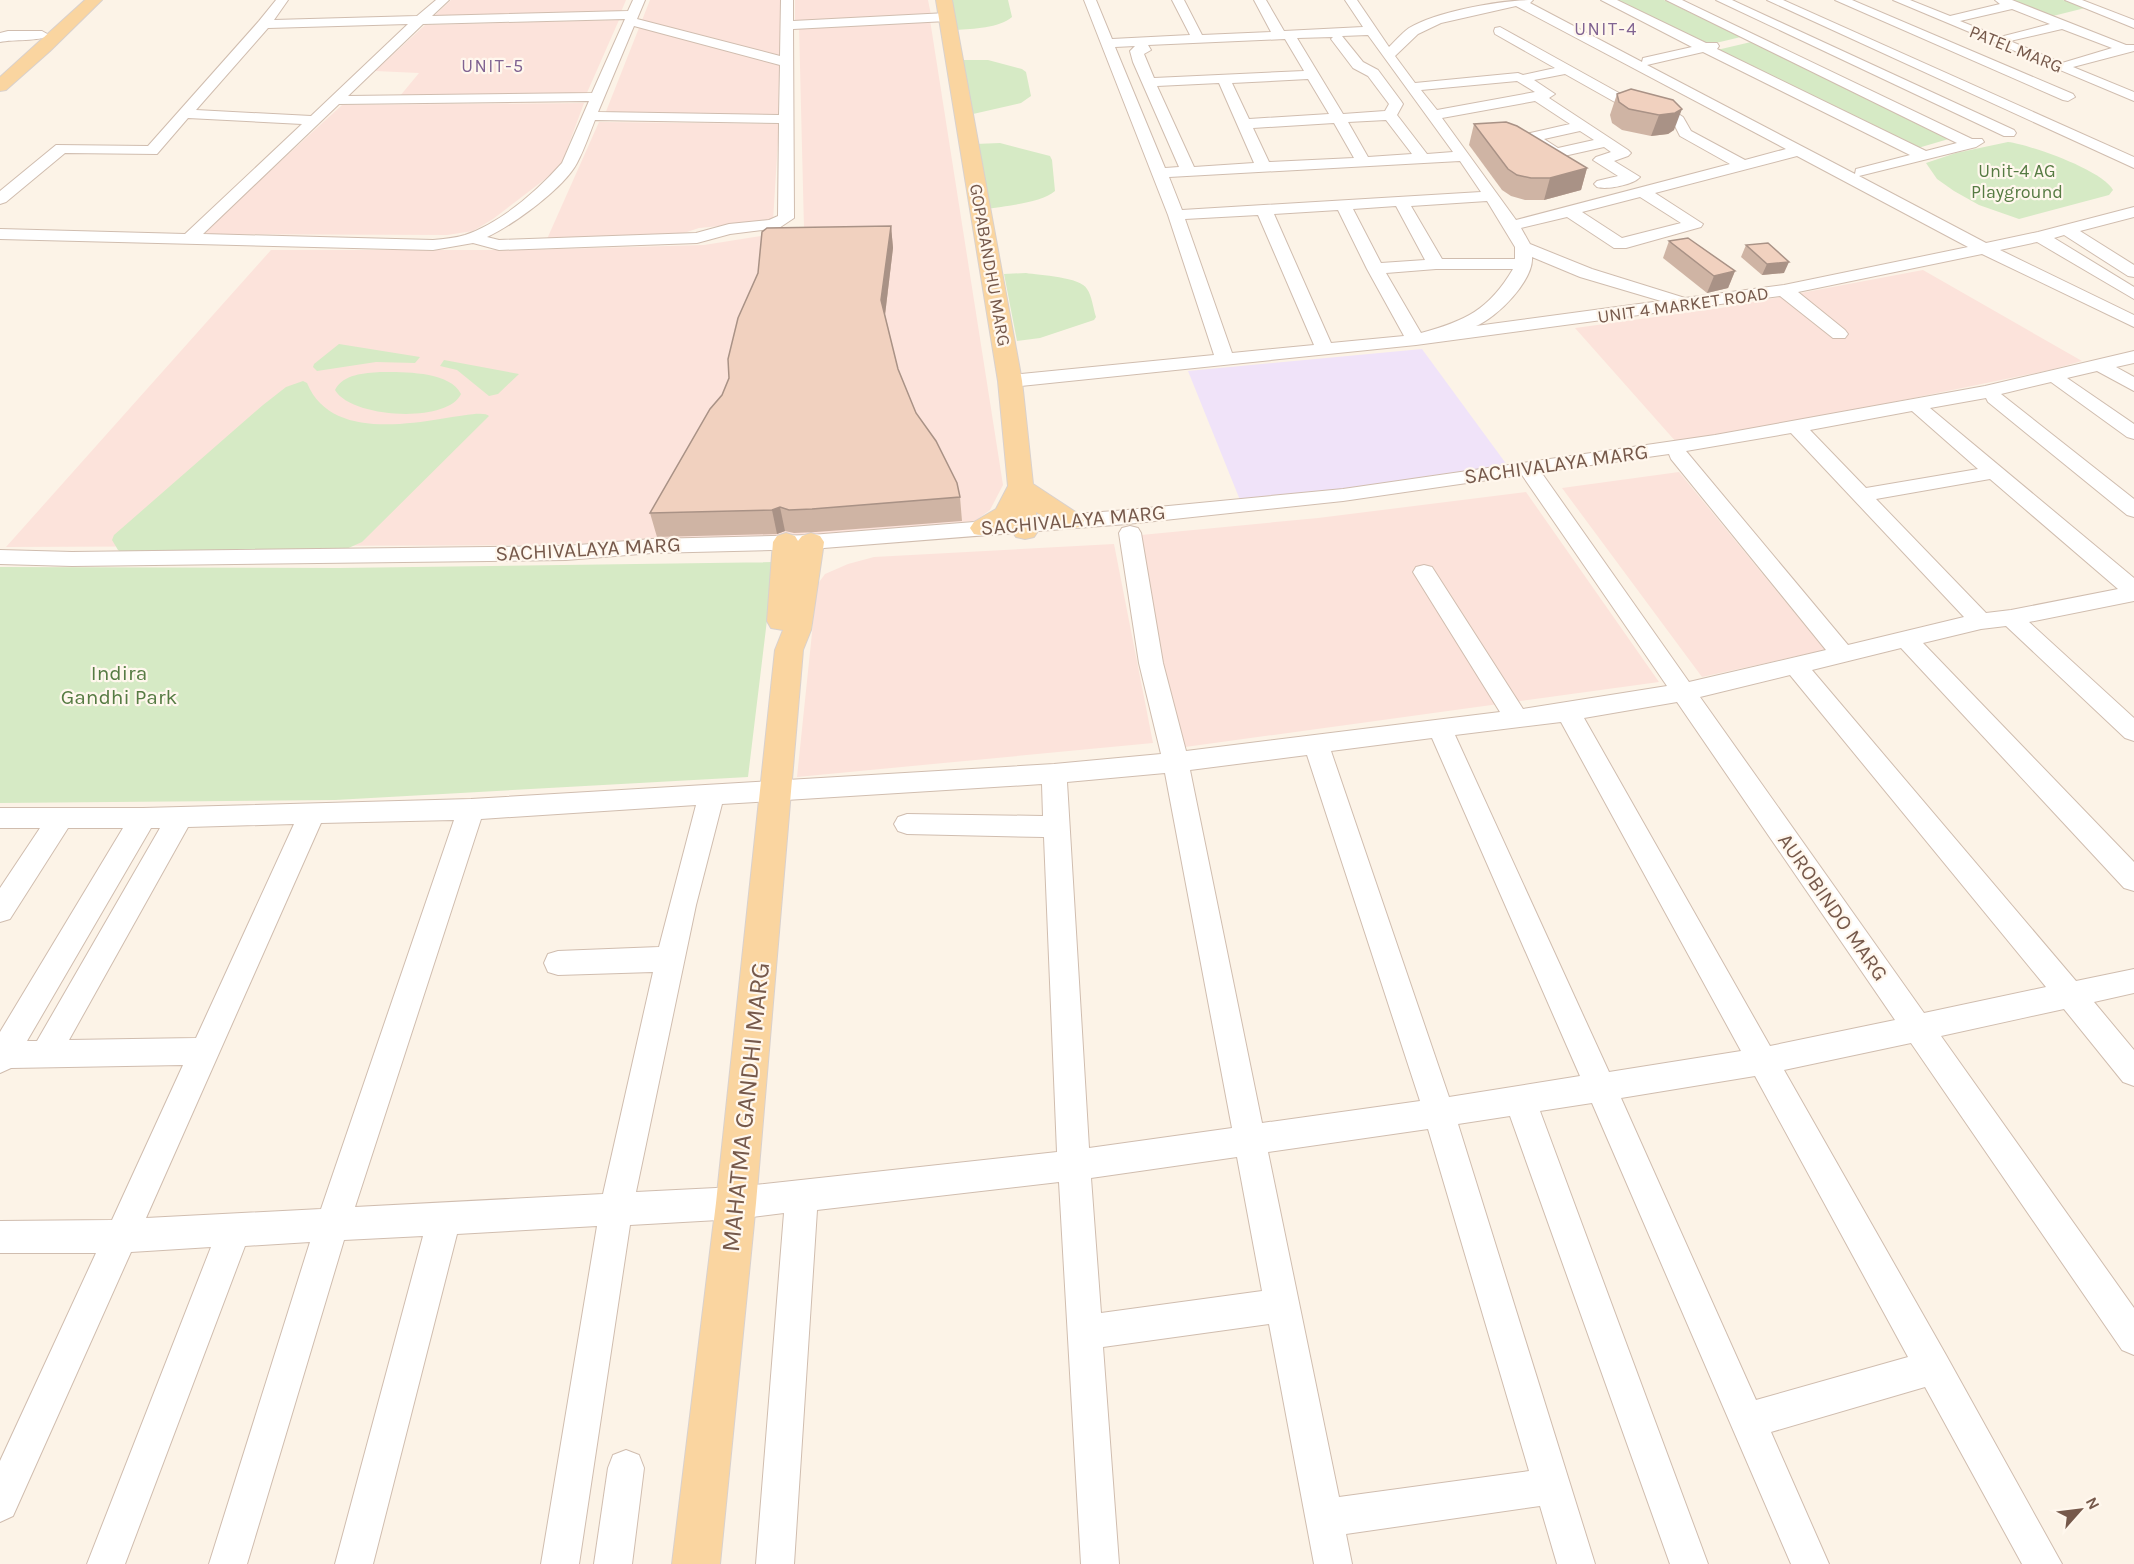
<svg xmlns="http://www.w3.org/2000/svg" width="2134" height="1564" font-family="Karla,sans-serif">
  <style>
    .commercial { fill: #fce3db }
    .education { fill: #f0e3f9 }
    .green { fill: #d6eac5 }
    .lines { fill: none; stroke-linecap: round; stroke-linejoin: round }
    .minor-casing { stroke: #d0bdaf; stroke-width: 2 }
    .major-casing { stroke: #d9d1cd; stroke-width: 2 }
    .minor { fill: #fff; fill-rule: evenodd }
    .major { fill: #fad5a0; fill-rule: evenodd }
    .wall { fill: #cfb4a4 }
    .shaded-wall { fill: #a99286 }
    .building { fill: #f1d1bf; stroke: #a99286; stroke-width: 1.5 }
    .labels { text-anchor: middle; stroke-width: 4.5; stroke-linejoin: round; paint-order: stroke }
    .far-neighbourhood-label { font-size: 18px; letter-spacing: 1.5px; fill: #806392; stroke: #fff7ed }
    .far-street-label { font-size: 18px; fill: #76594b; stroke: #fff7ed }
    .far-park-label { font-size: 18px; fill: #567b43; stroke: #fff7ed }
    .street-label { font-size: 21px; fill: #76594b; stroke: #fff7ed }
    .park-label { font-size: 21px; fill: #567b43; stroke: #fff7ed }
    .near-street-label { font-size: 26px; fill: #76594b; stroke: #fff7ed }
  </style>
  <rect width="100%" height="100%" fill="#fcf3e7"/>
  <g class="commercial">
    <path d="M451,0H626L621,12L434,16Z"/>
    <path d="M650,0H781L778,115L605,114Z"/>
    <path d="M795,0H928L931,15L795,21Z"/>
    <path d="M619,20L586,95L400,96L419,73L375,71L425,25Z"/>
    <path d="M930,20L1003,485L990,510L975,521L817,535L547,545L6,547L271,250H520L704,245L804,229L799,26Z"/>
    <path d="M584,103L562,163L553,173L493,219L473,231L447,235L201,234L342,105Z"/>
    <path d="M599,122L779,124L773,221L699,228L678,235L547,239Z"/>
    <path d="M1923,270L2082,361L2050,370L1733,435L1677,443L1575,328L1721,308Z"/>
    <path d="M1679,472L1825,650L1702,677L1562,488Z"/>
    <path d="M1526,492L1659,682L1178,748L1159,673L1141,535L1318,518Z"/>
    <path d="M1114,544L1153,743L797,777L817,585L825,574L848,564L874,557Z"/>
  </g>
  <path class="education" d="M1422,349L1510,469L1361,489L1240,500L1188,371Z"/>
  <g class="green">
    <path d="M950,0H1008L1012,17C999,28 973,29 956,30Z"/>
    <path d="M1609,0H1664L1741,37L1703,46Z"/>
    <path d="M2007,0H2063L2085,8L2049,17Z"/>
    <path d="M1751,42L1952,138L1918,148L1717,50Z"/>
    <path d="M961,60H988L1022,69L1026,72L1031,96L1021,103L973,114Z"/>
    <path d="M2008,142C2031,145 2102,170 2113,190L2109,195L2019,219L1979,205L1954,191L1937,179L1926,163L1956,153Z"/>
    <path d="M1000,143L1050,156L1052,160L1055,191C1041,203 1005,206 987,209L975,144Z"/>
    <path d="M1026,273C1039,275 1081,277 1087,289C1092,296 1093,308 1096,317L1094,320L1040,338L1017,341L1004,274Z"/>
    <path d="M339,344L420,357L415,363L376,362L317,371L313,367L314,364Z"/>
    <path d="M444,360L519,374L498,394L489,396L457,370L440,366Z"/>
    <path d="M380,372C403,372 450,371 461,394C447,424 351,418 335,390C343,374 365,373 380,372Z"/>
    <path d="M303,381L307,383C339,461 476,402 489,416L362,542L344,550L123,553L118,550L112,540L114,535L263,405L286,387Z"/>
    <path d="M774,562L748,777L335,800L0,803V567L339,568Z"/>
  </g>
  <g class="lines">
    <g class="minor-casing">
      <g id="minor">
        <path d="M276,0H288L274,20L417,16L436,0H449L432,16L628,11L633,0H645L637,19L780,56L781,0H793V21L947,13L953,17L947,21L793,29L794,218L779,228L730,234L697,243L499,250L473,243L433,250L0,239V229L185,234L302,124L188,118L157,154L65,153L6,202L0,204V191L56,145L148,146L259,21ZM625,19L592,93L348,96L423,24ZM408,24L311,116L196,110L268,28ZM634,26L780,65L779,115L598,112ZM589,101L562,163C537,191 502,222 465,235C455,238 444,239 433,240L203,234L339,104ZM595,120L779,123L778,216L769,220L729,224L696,233L499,240L487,237C513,225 564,188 577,163C584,150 589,135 595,120Z"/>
        <path d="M1084,0H1096L1112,39L1190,35L1172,0H1184L1202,35L1271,32L1254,0H1266L1284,31L1363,27L1345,0H1357L1389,47C1395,41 1402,33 1409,28C1437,11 1501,0 1533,0L1530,3L1642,62L1643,58L1692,47L1601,0H1617L1706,43H1717L1719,46L1717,49L1926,151L1957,143L1666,0H1682L1972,139H1982L1984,142L1976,147L1859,176L1986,243L2038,232L2134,207V217L2080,231L2134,265V277L2128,276L2064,235L2054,238L2134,287V299L2037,242L2000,250L2134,315V327L1982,254L1798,292L1845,330L1848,334L1845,338H1833L1780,296L1416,345L1010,387L1003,385L1001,381L1003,377L1010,375L1214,355L1168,215ZM1516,6L1786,149L1745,160L1691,131L1683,117L1677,113L1637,103L1500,27L1495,28L1494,31L1495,34L1555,68L1523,75L1518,73L1415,83L1395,56L1418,34L1441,23ZM1368,35L1453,152L1427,154L1397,115L1403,104L1401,101L1378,70L1363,62L1342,36ZM1333,37L1331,39L1353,68L1368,76L1389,104L1385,111L1343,114L1297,38ZM1285,39L1304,71L1154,78L1144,54L1151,50L1148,45ZM1135,46L1130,51L1133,62L1179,167L1165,168L1115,47ZM1703,52L1910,155L1856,169L1855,174L1647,65ZM1565,74L1629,110L1667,119L1675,126L1680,136L1730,164L1516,220L1442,118L1535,101L1570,124L1526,134L1524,137L1526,140L1555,158L1604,147L1611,152L1596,157L1593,160L1618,176L1597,181L1594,184L1597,187C1607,190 1633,185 1640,177L1614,161L1628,156L1631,153L1628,150L1549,98L1555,94L1534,80ZM1308,79L1329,114L1249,119L1232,83ZM1517,81L1535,92L1437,110L1421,90ZM1219,83L1254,163L1194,167L1157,86ZM1386,120L1412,154L1368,157L1348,122ZM1334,123L1354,158L1269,162L1253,128ZM1580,131L1594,140L1558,148L1544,139ZM1797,156L1968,247L1784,285L1685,298L1592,269L1530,244L1521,228L1567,217L1614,248H1626L1701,227L1703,224L1655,193ZM1460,161L1481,192L1182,210L1169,177ZM1640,197L1681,223L1622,238L1582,212ZM1487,201L1515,247V259H1442L1411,206ZM1396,206L1425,260L1381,263L1353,209ZM1338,210L1367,269L1404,336L1331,343L1274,214ZM1258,215L1314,345L1232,353L1185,219ZM1532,257L1580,277L1661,301L1476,326C1497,318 1534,280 1532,257ZM1436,269H1513C1489,310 1465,321 1421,333L1386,273Z"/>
        <path d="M1716,0H1732L2014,130L2016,133L2014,136H2004Z"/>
        <path d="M1767,0H1783L2134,157V168Z"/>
        <path d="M1835,0H1852L2073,94L2075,97L2068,101L2063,100Z"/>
        <path d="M1893,0H1910L1950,16L2000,4L1995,0H2012L2126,45H2134V51L2073,67L2134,92V101ZM2012,9L2050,24L2000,37L1960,21ZM2062,29L2112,48L2062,63L2010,41Z"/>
        <path d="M2065,0H2082L2134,20V28Z"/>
        <path d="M8,31H42L49,35C40,42 13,39 0,42V33Z"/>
        <path d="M2134,351V363L2116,367L2134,377V391L2097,371L2067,378L2134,424V439L2127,437L2051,382L2001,394L2134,499V517L2127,515L1988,402L1986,398L1930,408L2134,578V601L2029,622L2134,718V741L2125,738L2006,626L1981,629L1923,643L2134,862V891L2124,888L1901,648L1812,670L2076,981L2134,969V993L2094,1002L2134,1050V1086L2123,1082L2064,1009L1941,1036L2134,1308V1355L2122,1350L1911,1043L1784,1070L1946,1355L2062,1564H2022L1925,1387L1771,1432L1829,1564H1791L1592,1103L1540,1111L1708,1564H1670L1510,1116L1458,1124L1595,1564H1557L1540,1506L1346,1534L1352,1564H1314L1269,1324L1103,1347L1119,1564H1081L1059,1182L817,1210L794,1564H756L784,1213L736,1219L630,1225L579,1564H541L597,1226L457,1234L373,1564H335L423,1236L344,1240L247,1564H209L310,1242L245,1246L125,1564H87L211,1247L131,1252L13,1516L0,1522V1461L96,1253H0V1221L112,1220L183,1065L11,1068L0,1073V1032L123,828H68L10,919L0,922V888L40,828H0V808H143L471,799L1054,764L1161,754L1139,663L1119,533L1122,528L1130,526L1138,528L1141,533L1163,663L1186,751L1500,712L1413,572L1416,567L1424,565L1432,567L1523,709L1667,686L1522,475L1343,501L1127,524L811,549L652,553L566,560L72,566L0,564V550L72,552L566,546L652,539L811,535L1127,510L1343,489L1715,435L1985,386ZM1912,411L1978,469L1866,488L1810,430ZM1791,433L1964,617L1848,645L1686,451ZM1669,454L1671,459L1826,650L1689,682L1541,472ZM1990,479L2118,589L2011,610L1986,613L1876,499ZM1790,675L2046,987L1924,1013L1700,697ZM1677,702L1895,1020L1770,1046L1584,718ZM1561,722L1741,1051L1609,1072L1455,735ZM1432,738L1580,1076L1449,1097L1331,751ZM1307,755L1420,1101L1262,1123L1190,770ZM1165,773L1232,1128L1089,1148L1067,782ZM1042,784L1043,816L907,814L898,817L894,824L898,831L907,834L1044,837L1057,1152L736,1187L636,1192L696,905L722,804ZM696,805L659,947L558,951L548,954L544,963L548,972L558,975L653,972L603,1194L355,1207L481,819ZM454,820L321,1209L146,1218L321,823ZM294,824L196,1038L69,1040L188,827ZM151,828H160L37,1041H27ZM1755,1076L1908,1357L1756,1400L1621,1098ZM1428,1129L1529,1471L1339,1497L1268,1152ZM1237,1157L1262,1291L1101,1313L1091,1178Z"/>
        <path d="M626,1450L639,1455L644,1468L632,1564H594L608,1468L613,1455Z"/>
      </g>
    </g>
    <g class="major-casing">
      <g id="major">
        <path d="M85,0H102L50,51L6,90L0,91V77Z"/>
        <path d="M936,0H952L1022,381L1033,484L1080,515L1084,521L1080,527C1064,531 1049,521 1036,512L1038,531L1034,537L1025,539L1016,537L1012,531L1011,522C998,530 989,538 974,534L970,528L974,522L996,509L1008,486L998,381Z"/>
        <path d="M786,533L795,536L798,541L802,536L811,533L820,536L824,542L811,630L803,650L756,1203L720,1564H672L716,1203L775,650L783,630L771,628L767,621L773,542L777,536Z"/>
      </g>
    </g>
    <use href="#minor" class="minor"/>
    <use href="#major" class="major"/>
  </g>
  <g class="wall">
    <path d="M1631,89L1674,130L1668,134L1651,136L1622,130L1612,123L1610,115L1617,94Z"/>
    <path d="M1474,124L1587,168L1581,190L1544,200H1525L1511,196L1502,190L1469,145Z"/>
    <path d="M891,226L893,248L885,315L898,369L916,413L960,497L962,521L816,532L794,533L785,531L777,534L657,537L650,513L722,395L729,378Z"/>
    <path d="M1669,241L1735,271L1728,288L1707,293L1663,258Z"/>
    <path d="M1746,245L1784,273L1762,275L1741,257Z"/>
  </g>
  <g class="shaded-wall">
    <path d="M1682,109L1674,130L1668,134L1651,136L1659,115Z"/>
    <path d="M1587,168L1581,190L1544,200L1550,178Z"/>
    <path d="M891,226L893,248L884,323L881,300Z"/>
    <path d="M1789,262L1784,273L1762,275L1767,264Z"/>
    <path d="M1735,271L1728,288L1707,293L1714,276Z"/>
    <path d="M780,507L785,531L777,534L772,510Z"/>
  </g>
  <g class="building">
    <path d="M1631,89L1673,100L1682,109L1675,113L1659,115L1629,109L1619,102L1617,94Z"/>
    <path d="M1506,122L1517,126L1587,168L1550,178H1531L1517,175L1508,169L1474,124Z"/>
    <path d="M891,226L881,300L898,369L916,413L936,441L957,483L960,497L812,509L789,510L780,507L772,510L650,513L710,409L722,395L729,378L728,359L738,318L758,273L762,232L767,228Z"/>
    <path d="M1688,238L1735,271L1714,276L1669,241Z"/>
    <path d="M1768,243L1789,262L1767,264L1746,245Z"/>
  </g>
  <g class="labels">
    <g class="far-neighbourhood-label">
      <text x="1606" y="35">UNIT-4</text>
      <text x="493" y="72">UNIT-5</text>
    </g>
    <g class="far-street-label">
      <text transform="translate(2016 49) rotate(22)" y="6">PATEL MARG</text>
      <text transform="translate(990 265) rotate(80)" y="6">GOPABANDHU MARG</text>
      <text transform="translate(1683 305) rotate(-8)" y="6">UNIT 4 MARKET ROAD</text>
    </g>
    <g class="far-park-label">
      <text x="2017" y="177">Unit-4 AG<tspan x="2017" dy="21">Playground</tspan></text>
    </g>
    <g class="street-label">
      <text transform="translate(1556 464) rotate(-8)" y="7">SACHIVALAYA MARG</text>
      <text transform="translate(1073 520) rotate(-5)" y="7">SACHIVALAYA MARG</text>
      <text transform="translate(588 549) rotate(-3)" y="7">SACHIVALAYA MARG</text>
      <text transform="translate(1833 907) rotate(55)" y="7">AUROBINDO MARG</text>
    </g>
    <g class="park-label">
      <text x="119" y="680">Indira<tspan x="119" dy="24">Gandhi Park</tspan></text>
    </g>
    <g class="near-street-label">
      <text transform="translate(745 1107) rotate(-84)" y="9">MAHATMA GANDHI MARG</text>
    </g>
  </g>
  <g transform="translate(2080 1510) rotate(62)" stroke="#fff7ed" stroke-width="4.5" paint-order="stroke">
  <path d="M0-4.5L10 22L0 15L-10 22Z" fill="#76594b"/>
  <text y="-9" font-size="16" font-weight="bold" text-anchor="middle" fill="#76594b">N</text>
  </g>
</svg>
